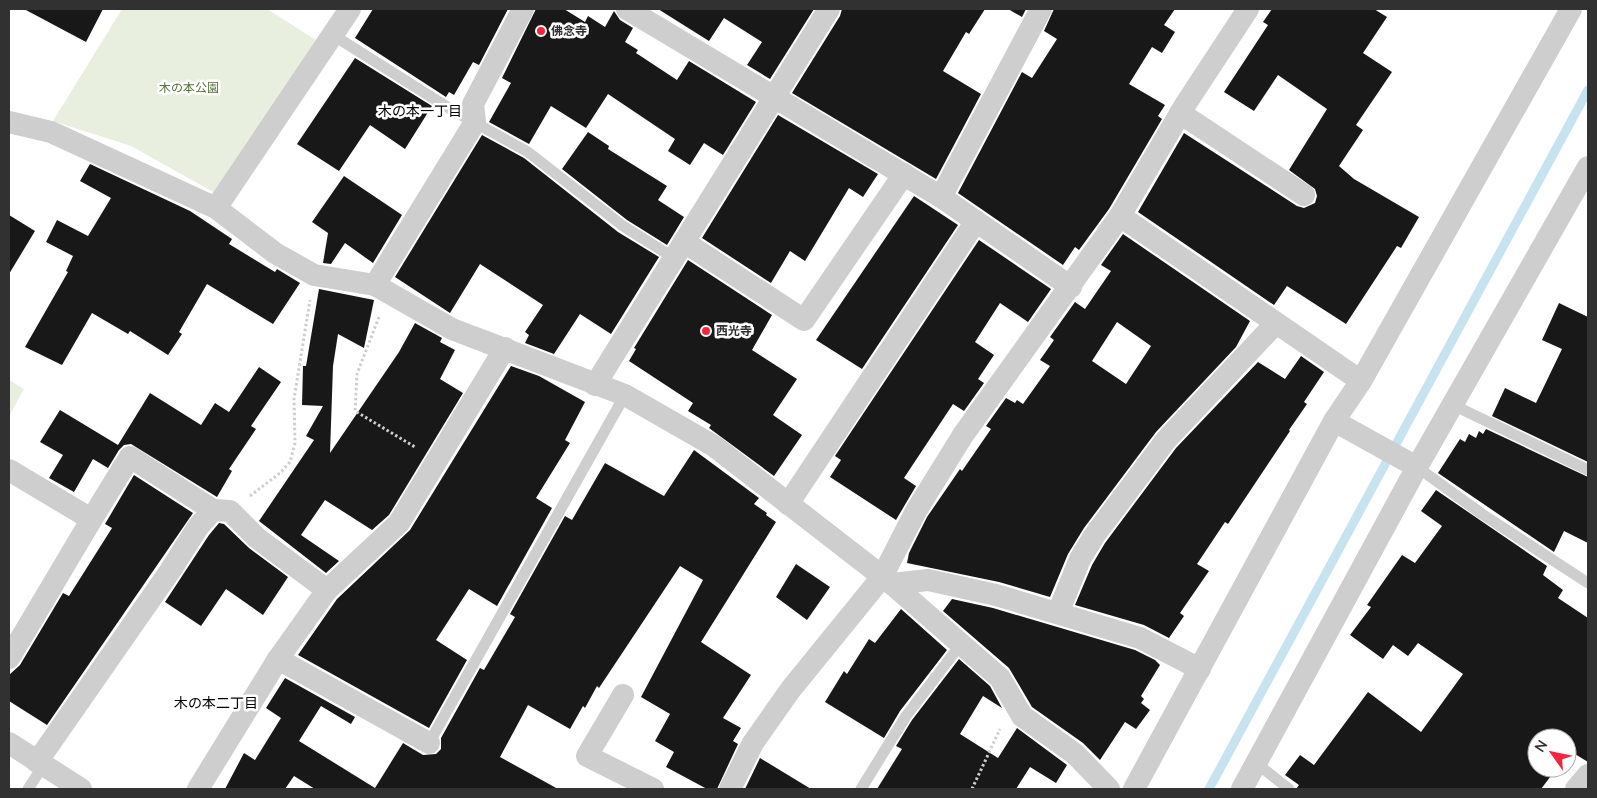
<svg xmlns="http://www.w3.org/2000/svg" width="1597" height="798" font-family="Lato,'Noto Sans JP',sans-serif">
  <style>
    .green { fill: #e8efde }
    .lines { fill: none; stroke-linecap: round; stroke-linejoin: round }
    .stream { stroke: #c8e3f0; stroke-width: 9 }
    .building { fill: #181818; fill-rule: evenodd }
    .path { stroke: #cecece; stroke-width: 3; stroke-dasharray: 2.5 2.5; stroke-linecap: butt }
    .lane { stroke: #cecece; stroke-width: 11 }
    .street { stroke: #cecece; stroke-width: 22 }
    .poi-dot { fill: #f6243f; stroke: #fff; stroke-width: 2 }
    .labels { text-anchor: middle; stroke-width: 5; stroke-linejoin: round; paint-order: stroke }
    .poi-label { font-size: 12px; font-weight: bold; fill: #313131; stroke: #fff; text-anchor: start }
    .park-label { font-size: 12px; fill: #567239; stroke: #fff }
    .neighbourhood-label { font-size: 14px; fill: #000; stroke: #fff }
  </style>
  <rect width="100%" height="100%" fill="#fff"/>
  <g class="green">
    <path d="M122,9H267L316,40L215,193L131,146L53,121Z"/>
    <path d="M9,380L24,389L9,416Z"/>
  </g>
  <g class="lines">
    <path class="stream" d="M1209,789L1588,90"/>
  </g>
  <g class="building">
    <path d="M24,9H103L86,42Z"/>
    <path d="M373,9H508L479,65L473,62L454,95L449,92L446,97L355,38Z"/>
    <path d="M536,9H564L585,22L588,16L605,27L614,11L620,20L633,28L625,42L638,50L636,53L677,80L689,61L756,102L723,155L704,143L690,165L668,151L675,139L608,94L586,128L551,106L529,144L489,122L511,83L502,78Z"/>
    <path d="M658,9H814L770,79L747,65L762,42L724,18L709,41Z"/>
    <path d="M842,9H985L969,34L966,32L943,71L981,94L936,179L792,93L840,16Z"/>
    <path d="M1008,9H1026L1022,17Z"/>
    <path d="M1054,9H1175L1164,25L1175,32L1162,53L1152,47L1129,84L1165,105L1158,116L1162,119L1109,209L1079,250L1075,247L1063,265L958,193L1022,72L1032,78L1057,39L1044,31Z"/>
    <path d="M1272,9H1374L1387,17L1363,53L1392,72L1356,125L1363,130L1339,166L1354,179L1419,217L1401,248L1397,246L1346,324L1287,286L1274,305L1138,212L1184,133L1297,206L1304,208L1315,203L1317,196L1315,189L1289,170L1327,109L1278,75L1254,111L1224,92L1268,25L1263,22Z"/>
    <path d="M355,58L432,106L405,149L370,125L339,171L297,144Z"/>
    <path d="M778,115L878,174L863,197L849,188L805,261L790,251L771,283L702,238Z"/>
    <path d="M588,132L609,146L608,149L667,186L658,200L684,217L667,245L627,220L562,169Z"/>
    <path d="M482,135L524,158L618,232L659,257L611,334L580,314L554,354L525,343L529,335L525,332L543,305L480,264L450,313L395,277Z"/>
    <path d="M90,164L190,211L232,239L229,244L275,272L277,269L300,283L273,324L207,284L179,332L182,334L168,355L130,331L128,334L92,313L62,365L25,347L68,272L66,271L73,256L46,242L57,220L88,236L111,198L80,181Z"/>
    <path d="M344,176L402,215L373,263L345,243L331,264L323,263L328,233L312,222Z"/>
    <path d="M914,196L958,225L862,369L816,340Z"/>
    <path d="M9,215L35,231L9,274Z"/>
    <path d="M1123,234L1250,321L1236,347L1156,432L1084,528L1068,554L1050,597L999,582L907,563L909,553L927,517L960,469L962,471L991,429L986,426L1006,398L1015,403L1017,400L1023,404L1050,366L1040,360L1054,340L1050,337L1075,302L1085,309L1111,271L1101,265ZM1117,322L1151,346L1126,384L1092,361Z"/>
    <path d="M979,240L1051,289L1028,322L1000,303L975,342L994,355L978,379L984,383L964,411L953,404L904,478L916,486L896,520L830,477L841,460L835,456Z"/>
    <path d="M688,260L772,315L752,350L797,379L773,415L802,435L774,476L709,428L711,425L688,411L693,403L629,361L636,349L634,348Z"/>
    <path d="M319,289L374,300L364,348L338,334L333,366L330,453L399,352L415,323L442,338L440,342L455,350L440,379L463,393L389,515L372,530L325,500L301,535L339,561L326,573L259,521L314,440L306,436L323,406L302,405L303,366H306Z"/>
    <path d="M1559,303L1588,317V462L1492,416L1505,388L1536,403L1562,349L1542,340Z"/>
    <path d="M1301,356L1324,372L1304,402L1307,404L1289,430L1290,431L1228,524L1225,522L1197,564L1209,571L1180,613L1184,616L1169,638L1144,625L1075,605L1092,565L1105,543L1176,448L1258,362L1285,379Z"/>
    <path d="M511,366L539,376L585,402L565,440L570,443L536,498L552,508L497,606L469,589L436,640L467,660L429,728L298,655L337,599L410,530Z"/>
    <path d="M259,367L281,382L251,426L256,429L229,469L232,471L217,497L131,444L124,445L119,450L108,468L93,459L74,492L49,478L63,455L40,442L60,410L118,445L150,393L201,425L215,403L229,412Z"/>
    <path d="M1486,429L1588,477V543L1564,531L1554,552L1438,473L1460,439L1465,442L1469,434L1476,438L1479,431L1483,434Z"/>
    <path d="M694,450L759,498L754,504L767,513L766,515L776,522L701,642L751,675L723,718L741,728L733,741L738,744L717,789H707L666,767L674,752L655,741L670,714L641,697L703,580L680,566L599,688L597,686L585,708L583,706L570,729L528,705L500,757L558,789H315L294,776L285,789H225L244,753L255,760L281,718L266,708L285,678L355,717L351,724L321,706L299,741L375,788L403,743L423,755L436,754L441,749V738L480,668L484,670L515,617L510,614L565,516L572,520L605,463L664,496Z"/>
    <path d="M134,475L193,513L47,725L9,701V675L20,665L63,593L69,596L112,528L105,524Z"/>
    <path d="M1436,490L1547,566L1543,575L1563,590L1558,598L1588,618V762L1570,751L1567,755V738H1537V768H1557L1541,789H1296L1299,785L1285,775L1300,755L1314,765L1368,692L1421,732L1463,674L1418,643L1408,656L1393,645L1383,659L1350,635L1371,607L1367,605L1402,555L1415,563L1442,526L1421,511Z"/>
    <path d="M219,523L224,524L249,548L288,577L263,615L226,589L201,626L165,602L209,535Z"/>
    <path d="M796,564L830,587L807,620L776,597Z"/>
    <path d="M952,599L993,608L1135,650L1155,660L1160,665L1141,696L1144,699L1141,703L1150,710L1136,729L1125,722L1100,760L1083,743L1032,707L1009,668L943,611Z"/>
    <path d="M901,609L947,650L900,711L884,738L825,702L844,671L847,674L869,639L875,643Z"/>
    <path d="M959,659L990,686L1002,708L983,696L960,734L998,758L1017,728L1067,765L1056,783L1030,767L1016,789H877L902,749L896,746L912,720Z"/>
    <path d="M760,758L811,789H745Z"/>
  </g>
  <g class="lines">
    <g class="path">
      <path d="M379,317L357,374L355,411L415,447"/>
      <path d="M250,496L280,473L290,462L295,443L294,399L310,300"/>
      <path d="M972,789L1000,729"/>
    </g>
    <g class="lane">
      <path d="M333,35L452,110L528,152L623,226L674,258"/>
      <path d="M1453,405L1588,470"/>
      <path d="M1417,467L1482,514L1588,583"/>
      <path d="M429,743L625,395"/>
      <path d="M1256,763L1289,789"/>
      <path d="M28,789L43,766"/>
      <path d="M861,789L906,716L961,644"/>
    </g>
    <g class="street">
      <path d="M627,9L941,197L1071,287"/>
      <path d="M1180,113L1304,195"/>
      <path d="M9,122L51,132L216,208L275,253L314,275L375,285L452,329L625,395L714,446L892,584L1000,678L1022,716L1075,754L1109,789"/>
      <path d="M941,197L1041,9"/>
      <path d="M216,208L350,9"/>
      <path d="M1120,216L1361,381"/>
      <path d="M684,242L804,320L904,174"/>
      <path d="M375,285L475,122L473,104L523,9"/>
      <path d="M595,385L829,9"/>
      <path d="M1334,421L1417,467"/>
      <path d="M9,470L91,519"/>
      <path d="M788,504L976,221"/>
      <path d="M892,584L928,580L996,595L1140,638L1200,669"/>
      <path d="M1058,613L1080,559L1094,536L1166,440L1276,323"/>
      <path d="M9,658C50,591 88,523 130,457L213,510L230,511L257,538L327,590"/>
      <path d="M278,659L429,743"/>
      <path d="M623,695L587,756L653,789"/>
      <path d="M9,743L81,789"/>
      <path d="M37,762L170,571L198,527L213,510"/>
      <path d="M198,789L278,659L327,590L399,523L505,348"/>
      <path d="M730,789L753,743L791,689L882,577L916,511L963,435L1120,216L1185,105L1248,9"/>
      <path d="M1134,789L1334,421L1361,381L1571,9"/>
      <path d="M1242,789L1417,467L1588,167"/>
      <path d="M1576,789L1588,775"/>
    </g>
  </g>
  <g class="poi-dot">
    <circle cx="541" cy="31" r="5"/>
    <circle cx="706" cy="331" r="5"/>
  </g>
  <g class="labels">
    <g class="poi-label">
      <text x="551" y="35">佛念寺</text>
      <text x="716" y="335">西光寺</text>
    </g>
    <g class="park-label">
      <text x="189" y="92">木の本公園</text>
    </g>
    <g class="neighbourhood-label">
      <text x="420" y="116">木の本一丁目</text>
      <text x="216" y="708">木の本二丁目</text>
    </g>
  </g>
  <rect width="1597" height="798" fill="none" stroke="#313131" stroke-width="20"/>
  <g transform="translate(1552 753) rotate(303)"><circle r="24" fill="#ffffff" stroke="#adadad"/>
  <path d="M0-4L9 19L0 12L-9 19Z" fill="#f6243f"/>
  <text y="-8" font-size="14" font-weight="bold" text-anchor="middle" fill="#313131">N</text>
  </g>
</svg>
